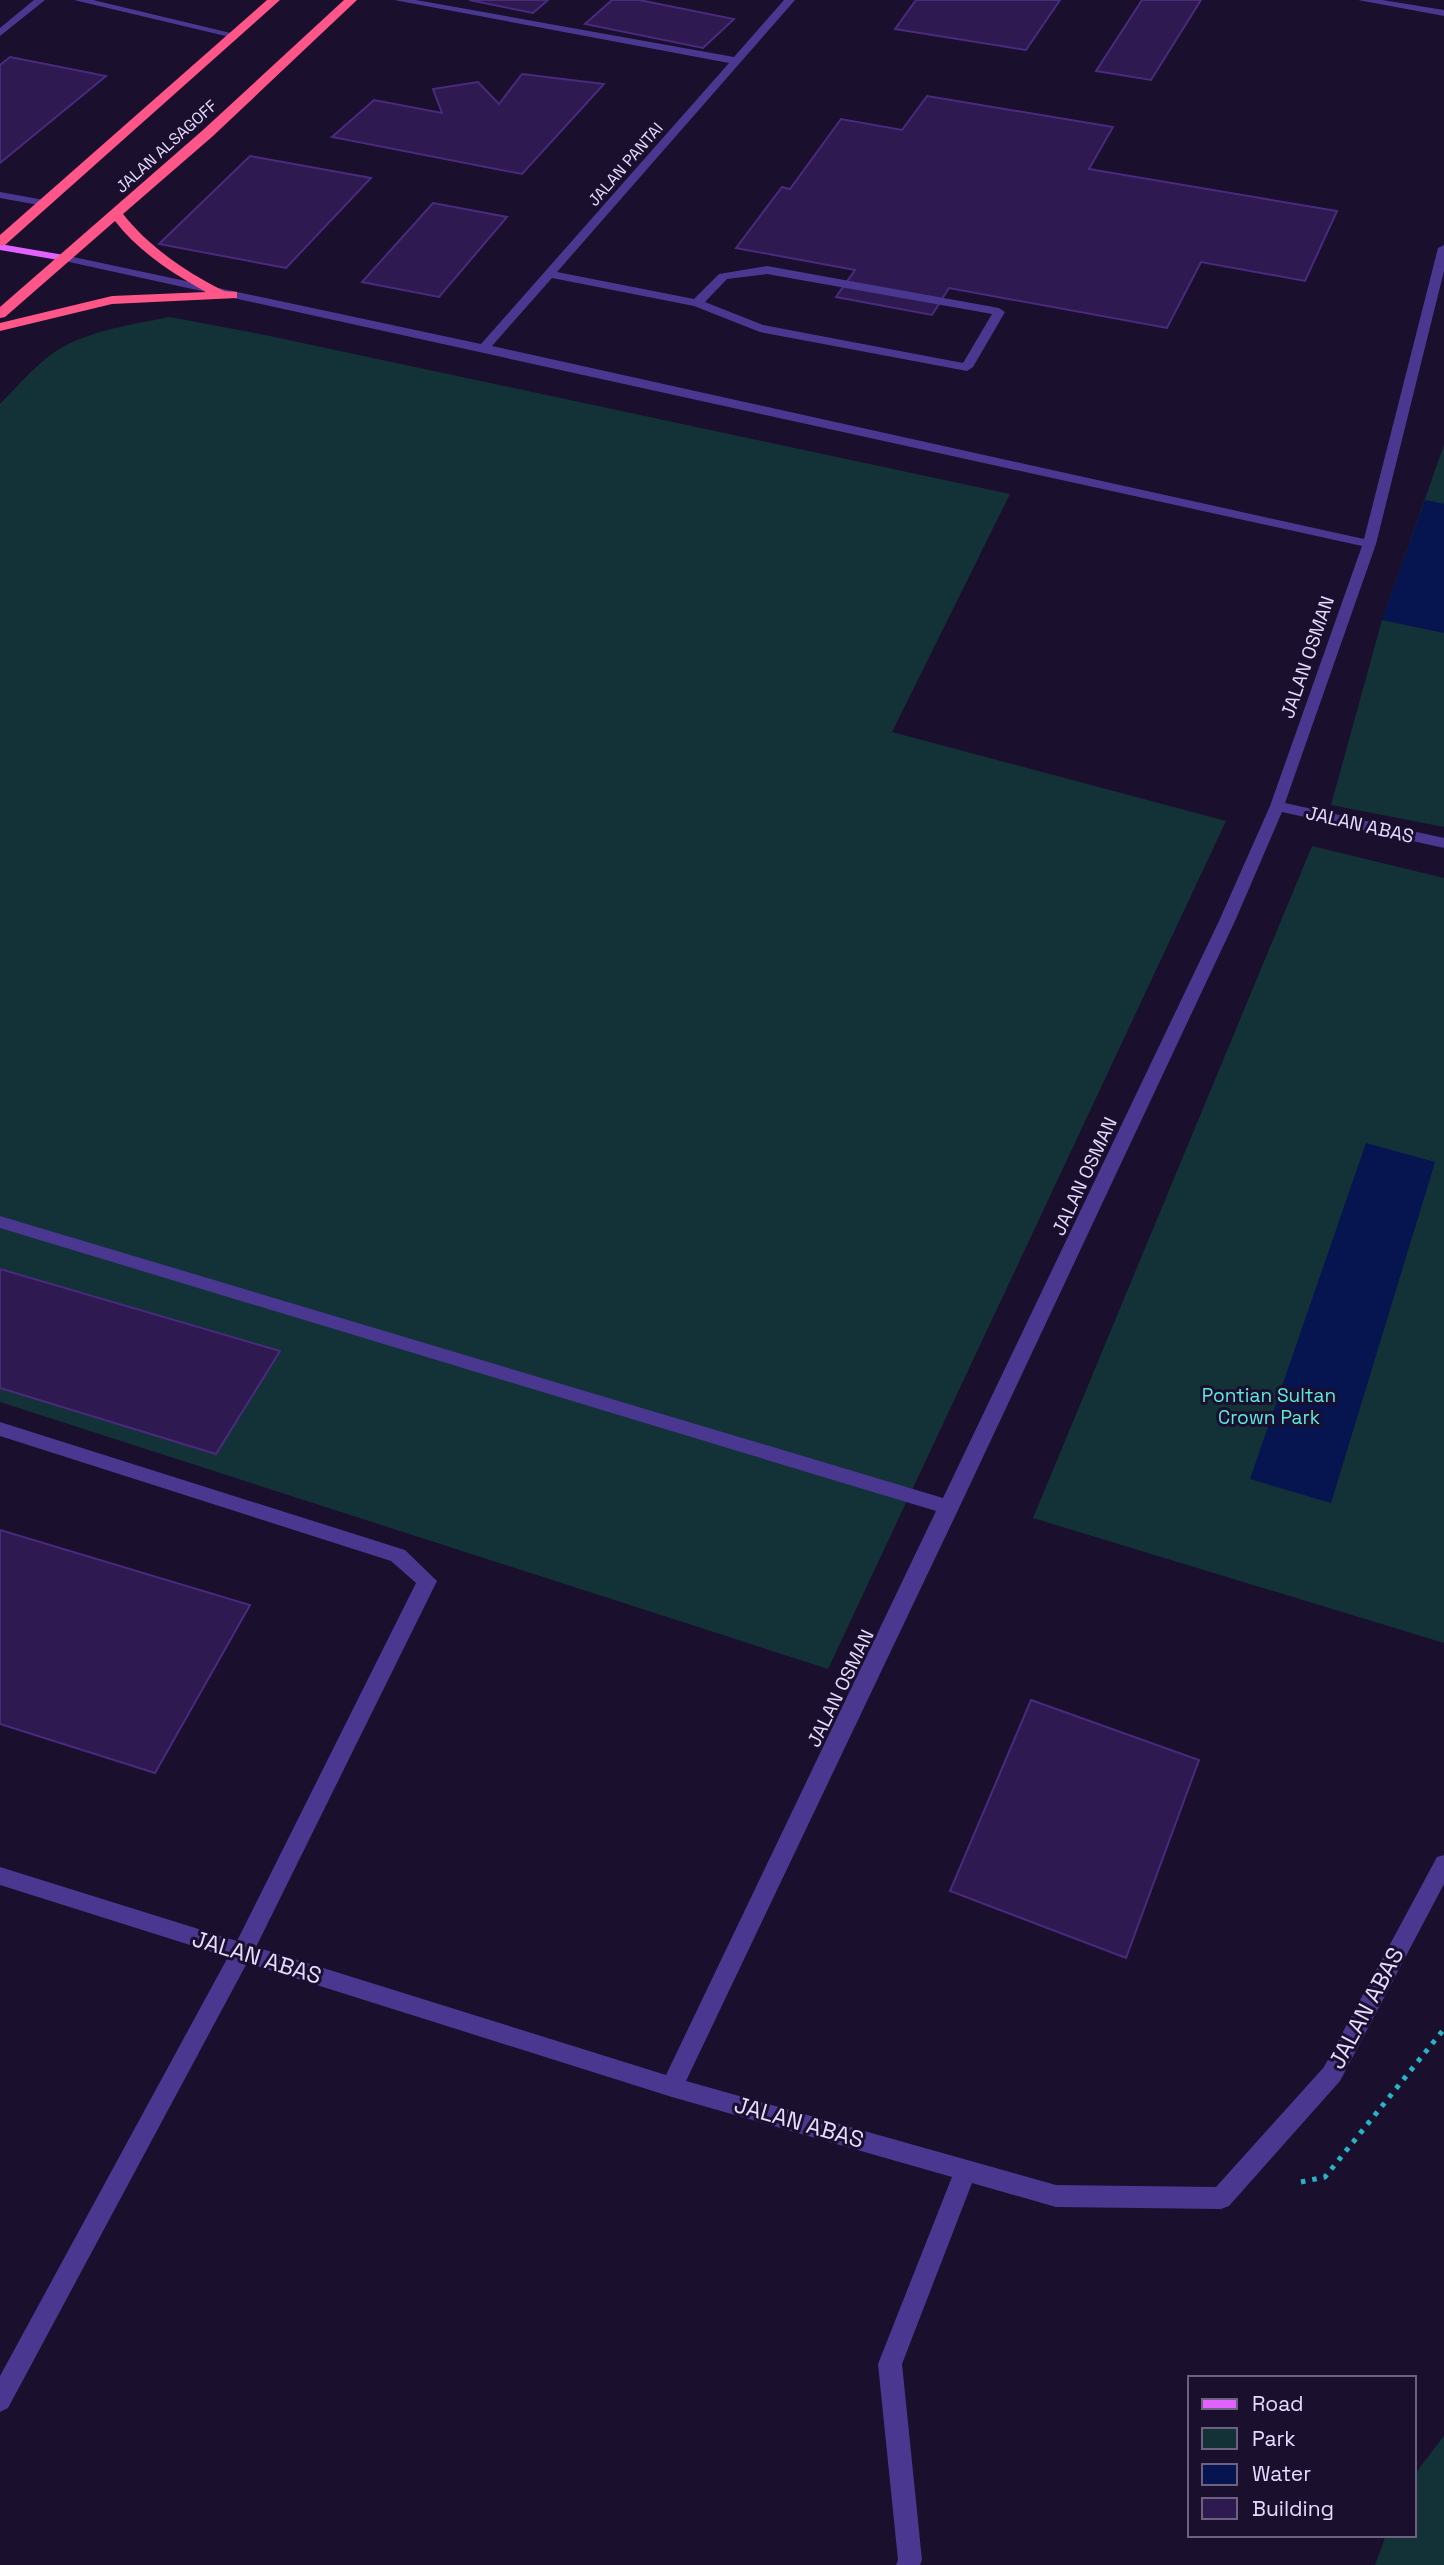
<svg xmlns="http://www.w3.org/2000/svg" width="1444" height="2565" font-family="'Space Grotesk',sans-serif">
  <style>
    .green { fill: #123238 }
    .water { fill: #06144f }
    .building { fill: #2e1a50; stroke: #492a7e; stroke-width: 2 }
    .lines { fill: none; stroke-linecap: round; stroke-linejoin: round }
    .path { stroke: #26b5c8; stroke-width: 5; stroke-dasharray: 4.5 7; stroke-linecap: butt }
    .minor { fill: #4a3790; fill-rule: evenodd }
    .major { fill: #e162ff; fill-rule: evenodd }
    .highway { fill: #ff5689; fill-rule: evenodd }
    .labels { text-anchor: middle; stroke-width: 6; stroke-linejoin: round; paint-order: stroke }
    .far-street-label { font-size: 16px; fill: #e6dbff; stroke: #1a0f2d }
    .street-label { font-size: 19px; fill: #e6dbff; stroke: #1a0f2d }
    .park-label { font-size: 19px; fill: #5ceae0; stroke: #1a0f2d }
    .near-street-label { font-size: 23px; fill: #e6dbff; stroke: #1a0f2d }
  </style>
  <rect width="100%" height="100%" fill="#1a0f2d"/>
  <g class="green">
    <path d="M170,317L265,335L1010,494L892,732L1226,821L828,1669L0,1402V404C22,382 46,352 75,341C105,328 139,323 170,317Z"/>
    <path d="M1444,445V827L1331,805L1382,620Z"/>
    <path d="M1312,846L1444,878V1643L1033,1518Z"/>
    <path d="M1444,2436V2565H1375L1386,2535H1414V2475Z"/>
  </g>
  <g class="water">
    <path d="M1425,500L1444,504V633L1382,620Z"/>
    <path d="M1366,1143L1435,1162L1331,1503L1250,1479Z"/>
  </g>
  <g class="building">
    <path d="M469,0H548L533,13Z"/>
    <path d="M612,0H639L734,19L703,48L585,24Z"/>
    <path d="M916,0H1060L1026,50L895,29Z"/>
    <path d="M1142,0H1201L1151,80L1096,71Z"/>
    <path d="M10,57L106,76L0,163V65Z"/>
    <path d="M522,74L604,84L522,174L332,137L374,100L442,113L433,89L478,82L499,104Z"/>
    <path d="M927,96L1113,127L1089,169L1337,211L1305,281L1201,262L1167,328L949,288L932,315L836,297L855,270L736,248L782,187L790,189L841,119L902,130Z"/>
    <path d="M250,156L371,178L286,268L159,244Z"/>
    <path d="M433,203L507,217L439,297L362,282Z"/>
    <path d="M0,1269L280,1351L216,1454L0,1388Z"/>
    <path d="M0,1530L250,1605L155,1773L0,1724Z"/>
    <path d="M1031,1700L1199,1760L1126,1958L950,1891Z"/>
  </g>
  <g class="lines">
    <path class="path" d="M1301,2182L1325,2177L1444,2029"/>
    <g class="minor">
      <path d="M34,0H45L0,36V28Z"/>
      <path d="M74,0H93L239,35L234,38Z"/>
      <path d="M394,0H416L734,57L784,0H795L557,272L694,299L719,274L767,266L999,308L1005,312L973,367L967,371L760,332L694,306L552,278L492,346L1364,539L1438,248L1444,245V271L1376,544L1285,803L1444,838V848L1282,812L1235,921L959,1508L686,2081L1056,2185L1216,2187L1324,2067L1437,1857L1444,1855V1884L1340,2081L1229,2206L1221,2209L1056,2207L972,2183L902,2364L922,2560L920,2565H896L898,2560L878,2364L952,2177L672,2097L247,1963L8,2408L0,2412V2376L228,1957L0,1885V1867L237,1941L416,1583L391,1561L0,1436V1422L405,1550L437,1581L256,1947L666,2075L936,1511L0,1228V1216L943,1498L1219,921L1270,806L1362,546L60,260V256L64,255L481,344L729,63ZM767,274L992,314L963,363L763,325L705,302L727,279Z"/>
      <path d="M1358,0H1382L1444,10V16Z"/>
      <path d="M0,192L44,200L50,203L44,206L0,198Z"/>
    </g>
    <path class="major" d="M0,244L64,255L70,258L64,261L0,250Z"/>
    <g class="highway">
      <path d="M267,0H280L5,245L0,246V235Z"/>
      <path d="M344,0H357L213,136L123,214C148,246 186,272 222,290C225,292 232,291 237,292V298L112,304L0,331V323L112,296L206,292C172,273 139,252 115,221L5,317L0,318V307L203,130Z"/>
    </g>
  </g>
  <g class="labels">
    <g class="far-street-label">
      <text transform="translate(166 146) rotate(-42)" y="6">JALAN ALSAGOFF</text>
      <text transform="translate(625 164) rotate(-49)" y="6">JALAN PANTAI</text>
    </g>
    <g class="street-label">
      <text transform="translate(1307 657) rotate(-71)" y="7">JALAN OSMAN</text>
      <text transform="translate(1360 824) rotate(13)" y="7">JALAN ABAS</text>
      <text transform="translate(1084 1176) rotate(-65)" y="7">JALAN OSMAN</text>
      <text transform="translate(840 1688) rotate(-64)" y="7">JALAN OSMAN</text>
    </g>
    <g class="park-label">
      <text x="1269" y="1402">Pontian Sultan<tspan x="1269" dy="22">Crown Park</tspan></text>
    </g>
    <g class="near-street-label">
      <text transform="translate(257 1957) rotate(17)" y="8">JALAN ABAS</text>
      <text transform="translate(1366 2008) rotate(-62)" y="8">JALAN ABAS</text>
      <text transform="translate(799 2122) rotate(16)" y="8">JALAN ABAS</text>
    </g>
  </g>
  <rect x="1188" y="2376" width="228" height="161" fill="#1a0f2d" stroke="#6c6181" stroke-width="2"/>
  <rect x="1202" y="2399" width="35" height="10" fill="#e162ff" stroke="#6c6181" stroke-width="2"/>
  <text x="1252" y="2411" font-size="21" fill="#e6dbff">Road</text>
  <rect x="1202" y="2428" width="35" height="21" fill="#123238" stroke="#6c6181" stroke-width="2"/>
  <text x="1252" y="2446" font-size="21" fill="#e6dbff">Park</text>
  <rect x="1202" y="2464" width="35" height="21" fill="#06144f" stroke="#6c6181" stroke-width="2"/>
  <text x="1252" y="2481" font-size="21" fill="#e6dbff">Water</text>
  <rect x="1202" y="2498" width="35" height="21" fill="#2e1a50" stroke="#6c6181" stroke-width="2"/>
  <text x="1252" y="2516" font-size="21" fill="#e6dbff">Building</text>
</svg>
